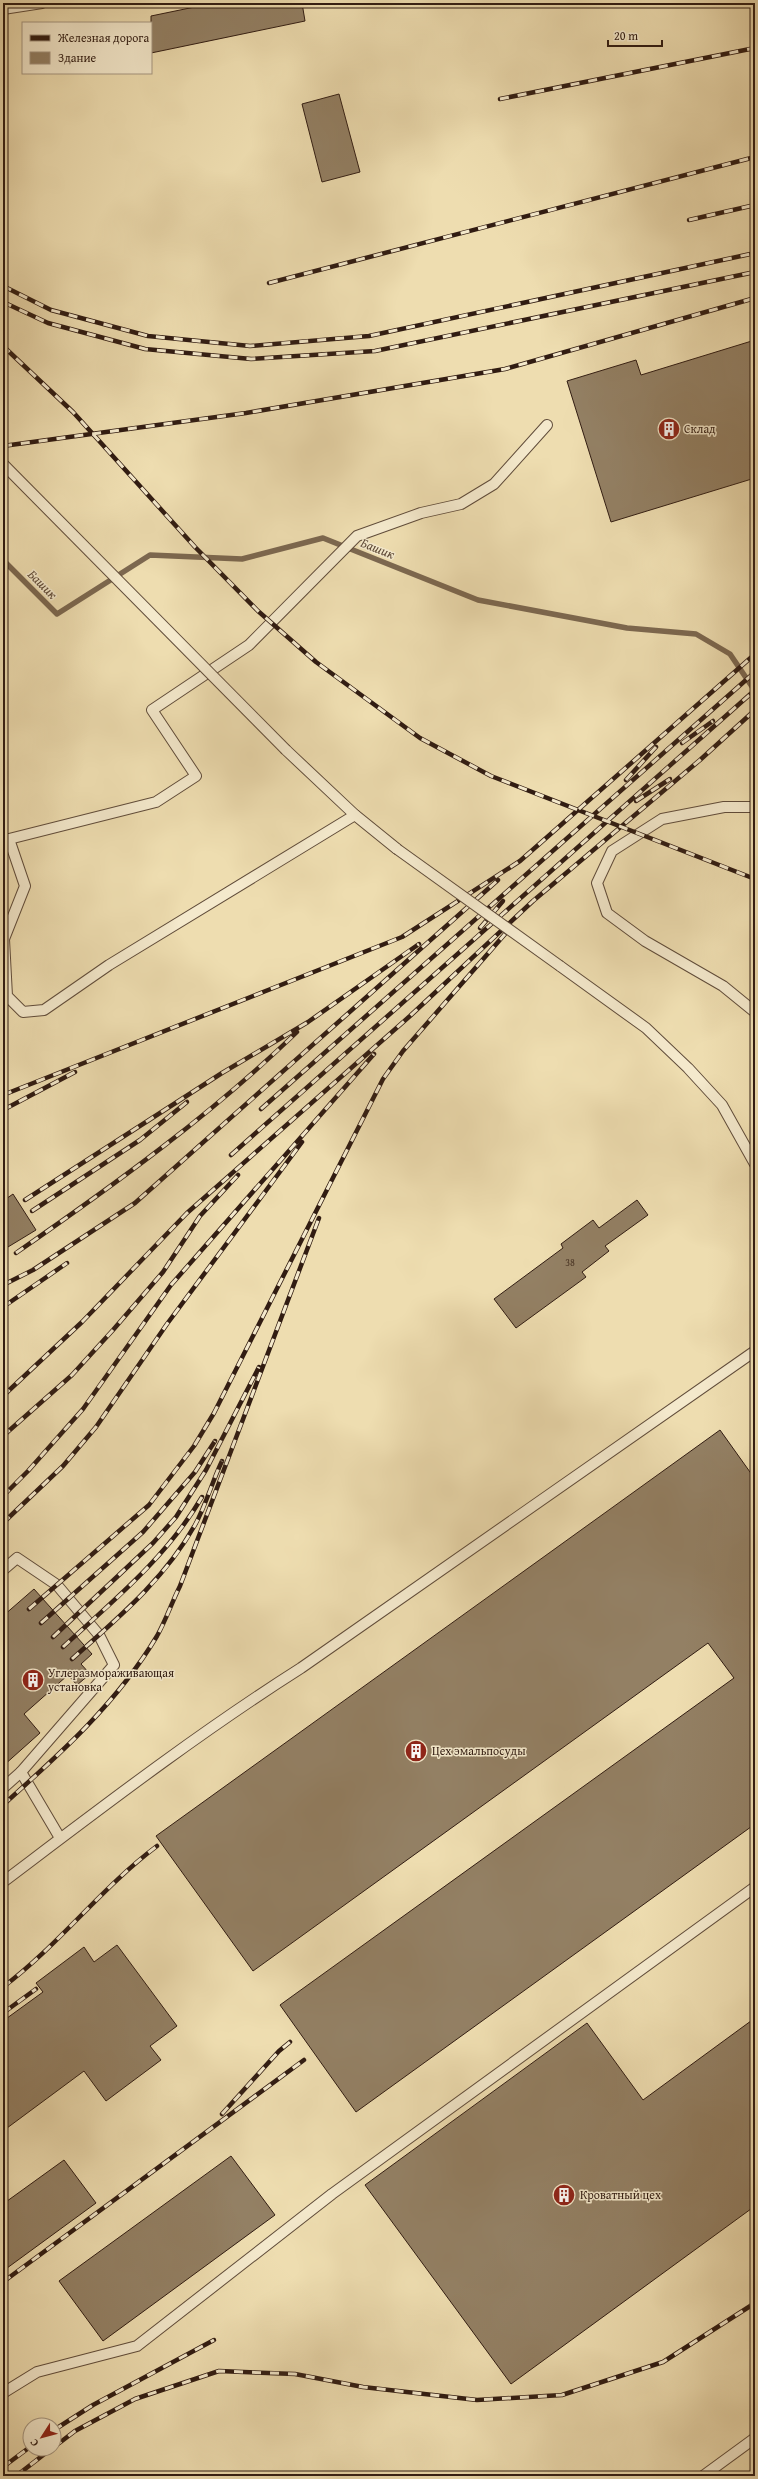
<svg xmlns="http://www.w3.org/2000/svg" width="758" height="2479" font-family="'Gentium Book Plus',serif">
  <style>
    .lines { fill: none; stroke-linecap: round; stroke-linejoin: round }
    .stream { stroke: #7c6850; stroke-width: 5.5 }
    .building { fill: #938064; stroke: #311c12 }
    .service-casing { stroke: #604c3a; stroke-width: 12 }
    .service { stroke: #f4e9cc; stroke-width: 10 }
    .rail-casing { stroke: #311c12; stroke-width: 4.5 }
    .rail { stroke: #f4e9cc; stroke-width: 3; stroke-dasharray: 9; stroke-linecap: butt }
    .service-bridge-casing { stroke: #604c3a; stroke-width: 12; stroke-linecap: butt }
    .service-bridge { stroke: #f4e9cc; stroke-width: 10 }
    .labels { text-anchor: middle; stroke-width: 3; stroke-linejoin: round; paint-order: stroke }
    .number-label { font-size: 10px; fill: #4a3526 }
    .poi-label { font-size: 12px; fill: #311c12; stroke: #f4e9cc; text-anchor: start }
    .water-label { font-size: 13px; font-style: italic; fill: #5d4836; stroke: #f4e9cc }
  </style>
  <rect width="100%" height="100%" fill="#eeddb0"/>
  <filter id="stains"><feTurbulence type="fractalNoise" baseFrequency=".005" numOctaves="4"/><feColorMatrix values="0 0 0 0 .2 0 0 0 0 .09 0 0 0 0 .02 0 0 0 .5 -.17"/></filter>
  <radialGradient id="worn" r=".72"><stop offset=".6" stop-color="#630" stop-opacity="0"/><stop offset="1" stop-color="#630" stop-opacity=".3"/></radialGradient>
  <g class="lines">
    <path class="stream" d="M3,560L57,614L150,555L242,559L323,538L478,600L627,628L696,634L730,654L755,691"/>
  </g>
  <g class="building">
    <path d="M214,3H302L305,21L151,53V16Z"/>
    <path d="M339,94L360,172L322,182L302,104Z"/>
    <path d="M755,340V478L611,522L567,381L636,360L641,375Z"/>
    <path d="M13,1194L36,1230L3,1250V1201Z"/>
    <path d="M637,1200L648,1215L605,1246L609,1251L582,1272L586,1277L516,1328L494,1299L563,1248L561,1244L593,1220L599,1228Z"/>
    <path d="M720,1430L755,1479V1824L356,2112L280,2005L734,1678L708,1643L253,1971L156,1836Z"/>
    <path d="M34,1589L92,1654L81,1664L90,1674L77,1685L68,1675L24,1714L40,1733L3,1766V1616Z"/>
    <path d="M117,1945L177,2026L150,2046L161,2060L106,2101L84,2071L3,2131V2021L43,1992L36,1983L84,1947L94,1962Z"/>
    <path d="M755,2018V2206L511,2384L365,2185L587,2023L643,2100Z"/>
    <path d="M231,2156L275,2215L103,2341L59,2281Z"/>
    <path d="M64,2160L96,2203L3,2271V2204Z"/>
  </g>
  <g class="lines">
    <g class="service-casing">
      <g id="service">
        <path d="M3,9L42,3"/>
        <path d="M286,750L355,815L397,849"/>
        <path d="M755,807H724L662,819L612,851L597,883L607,913L645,941L723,986L755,1012"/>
        <path d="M4,839H9L25,886L4,939L7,996L23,1012L44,1010L109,965L355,815"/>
        <path d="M9,839L156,802L196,776L152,710L249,645L357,536L421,513L461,504L494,484L547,425"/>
        <path d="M560,966L646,1028L688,1068L722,1105L755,1164"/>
        <path d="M3,1570L17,1558L57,1585L99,1635L114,1665L21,1772L60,1838"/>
        <path d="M3,1788L21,1772"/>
        <path d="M3,1882C101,1808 197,1734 301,1668L755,1351"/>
        <path d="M3,2393L37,2372L137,2346L332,2194L755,1887"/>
        <path d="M703,2476L755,2438"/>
      </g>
    </g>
    <use href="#service" class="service"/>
    <g class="rail-casing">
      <g id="rail">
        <path d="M500,99L755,48"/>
        <path d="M689,220L755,205"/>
        <path d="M269,283L755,157"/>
        <path d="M3,286L51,310L148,336L250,346L369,336L755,253"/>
        <path d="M3,302L48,323L145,349L251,359L375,351L755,272"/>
        <path d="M3,346L73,412L195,547L258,611L316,662L420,738L491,776L755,879"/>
        <path d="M3,446L246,413L505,369L755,298"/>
        <path d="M682,743L713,721"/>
        <path d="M626,780L656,747"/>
        <path d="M636,801L670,779"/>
        <path d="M480,928L503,901"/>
        <path d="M3,1095L402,937L520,861L755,654"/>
        <path d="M261,1109L755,672"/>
        <path d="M3,1110L75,1072"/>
        <path d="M231,1155L755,690"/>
        <path d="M25,1200L222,1073L308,1022L419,944"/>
        <path d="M32,1211L140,1140L187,1102"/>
        <path d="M16,1253C114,1185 211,1115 297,1032"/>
        <path d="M3,1285L33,1270L135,1203L498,880"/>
        <path d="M3,1307L67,1263"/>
        <path d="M3,1396L82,1322L187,1213L410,1016L533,901L700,760L755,710"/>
        <path d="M3,1436L72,1375L113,1330L163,1272L200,1216L238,1175"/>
        <path d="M3,1496L28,1471L83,1409L171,1285L374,1054"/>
        <path d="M3,1523L63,1466L96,1427L167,1324L302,1142"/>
        <path d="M29,1609L149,1505L194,1446L214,1413L383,1079L403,1051L505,934"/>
        <path d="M41,1623L143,1532L195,1472L215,1441"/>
        <path d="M53,1637L153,1543L176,1517L206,1470L259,1367"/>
        <path d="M63,1647C114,1600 166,1558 202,1497"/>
        <path d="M72,1659C118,1618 164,1580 195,1525C206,1505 212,1482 222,1461"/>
        <path d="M3,1805C61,1753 117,1703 157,1636C166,1620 172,1602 180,1586L319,1218"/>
        <path d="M3,1987C59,1945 101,1888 157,1846"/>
        <path d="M3,2013L36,1989"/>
        <path d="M222,2114L279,2051L290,2042"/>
        <path d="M3,2282L304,2060"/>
        <path d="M54,2430L93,2405L214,2340"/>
        <path d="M54,2447L75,2431L135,2399L219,2371L295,2374L363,2387L477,2400L562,2395L663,2362L755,2303"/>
        <path d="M3,2467L30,2447"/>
        <path d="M16,2476L51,2449"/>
      </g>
    </g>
    <use href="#rail" class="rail"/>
    <g class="service-bridge-casing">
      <g id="service-bridge">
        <path d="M3,464L286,750"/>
        <path d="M397,849L560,966"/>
      </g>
    </g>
    <use href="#service-bridge" class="service-bridge"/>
  </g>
  <defs>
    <g id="building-disc" transform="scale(1.15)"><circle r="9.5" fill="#8f2418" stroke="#f4e9cc"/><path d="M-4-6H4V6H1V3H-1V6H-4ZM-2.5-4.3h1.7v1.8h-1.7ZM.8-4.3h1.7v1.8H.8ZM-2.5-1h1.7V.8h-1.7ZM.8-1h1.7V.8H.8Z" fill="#fff"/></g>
  </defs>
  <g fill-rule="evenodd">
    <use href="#building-disc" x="669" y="429"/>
    <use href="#building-disc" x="33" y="1680"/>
    <use href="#building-disc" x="416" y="1751"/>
    <use href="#building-disc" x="564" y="2195"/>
  </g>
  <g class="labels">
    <g class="number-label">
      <text x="570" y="1266">38</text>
    </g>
    <g class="poi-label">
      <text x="684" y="433">Склад</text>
      <text x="48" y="1677">Углеразмораживающая<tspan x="48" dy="14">установка</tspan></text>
      <text x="432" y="1755">Цех эмальпосуды</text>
      <text x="580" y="2199">Кроватный цех</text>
    </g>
    <g class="water-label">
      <text transform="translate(378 548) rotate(22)" y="5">Башик</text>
      <text transform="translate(43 584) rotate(45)" y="5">Башик</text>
    </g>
  </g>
  <rect width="758" height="2479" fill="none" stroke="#eeddb0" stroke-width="16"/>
  <rect x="4" y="4" width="750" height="2471" fill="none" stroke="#311c12" stroke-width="2"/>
  <rect x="8" y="8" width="742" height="2463" fill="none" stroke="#311c12"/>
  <rect x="22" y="22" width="130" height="52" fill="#f4e9cc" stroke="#a69782"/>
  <rect x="30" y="35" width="20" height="6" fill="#311c12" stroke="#a69782"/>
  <text x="58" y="42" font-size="12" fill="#311c12">Железная дорога</text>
  <rect x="30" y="52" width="20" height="12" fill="#938064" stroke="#a69782"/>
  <text x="58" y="62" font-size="12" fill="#311c12">Здание</text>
  <g transform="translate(42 2437) rotate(234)"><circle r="19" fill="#f4e9cc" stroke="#a69782"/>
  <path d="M0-3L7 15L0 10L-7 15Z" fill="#8f2418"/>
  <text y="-6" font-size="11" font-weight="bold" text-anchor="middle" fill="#311c12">С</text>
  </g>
  <path d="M608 40v6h54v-6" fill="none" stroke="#311c12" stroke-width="2"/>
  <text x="614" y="40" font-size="12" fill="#311c12" stroke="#f4e9cc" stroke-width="3" paint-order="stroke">20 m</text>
  <rect width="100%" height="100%" filter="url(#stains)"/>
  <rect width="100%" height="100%" fill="url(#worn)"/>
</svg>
